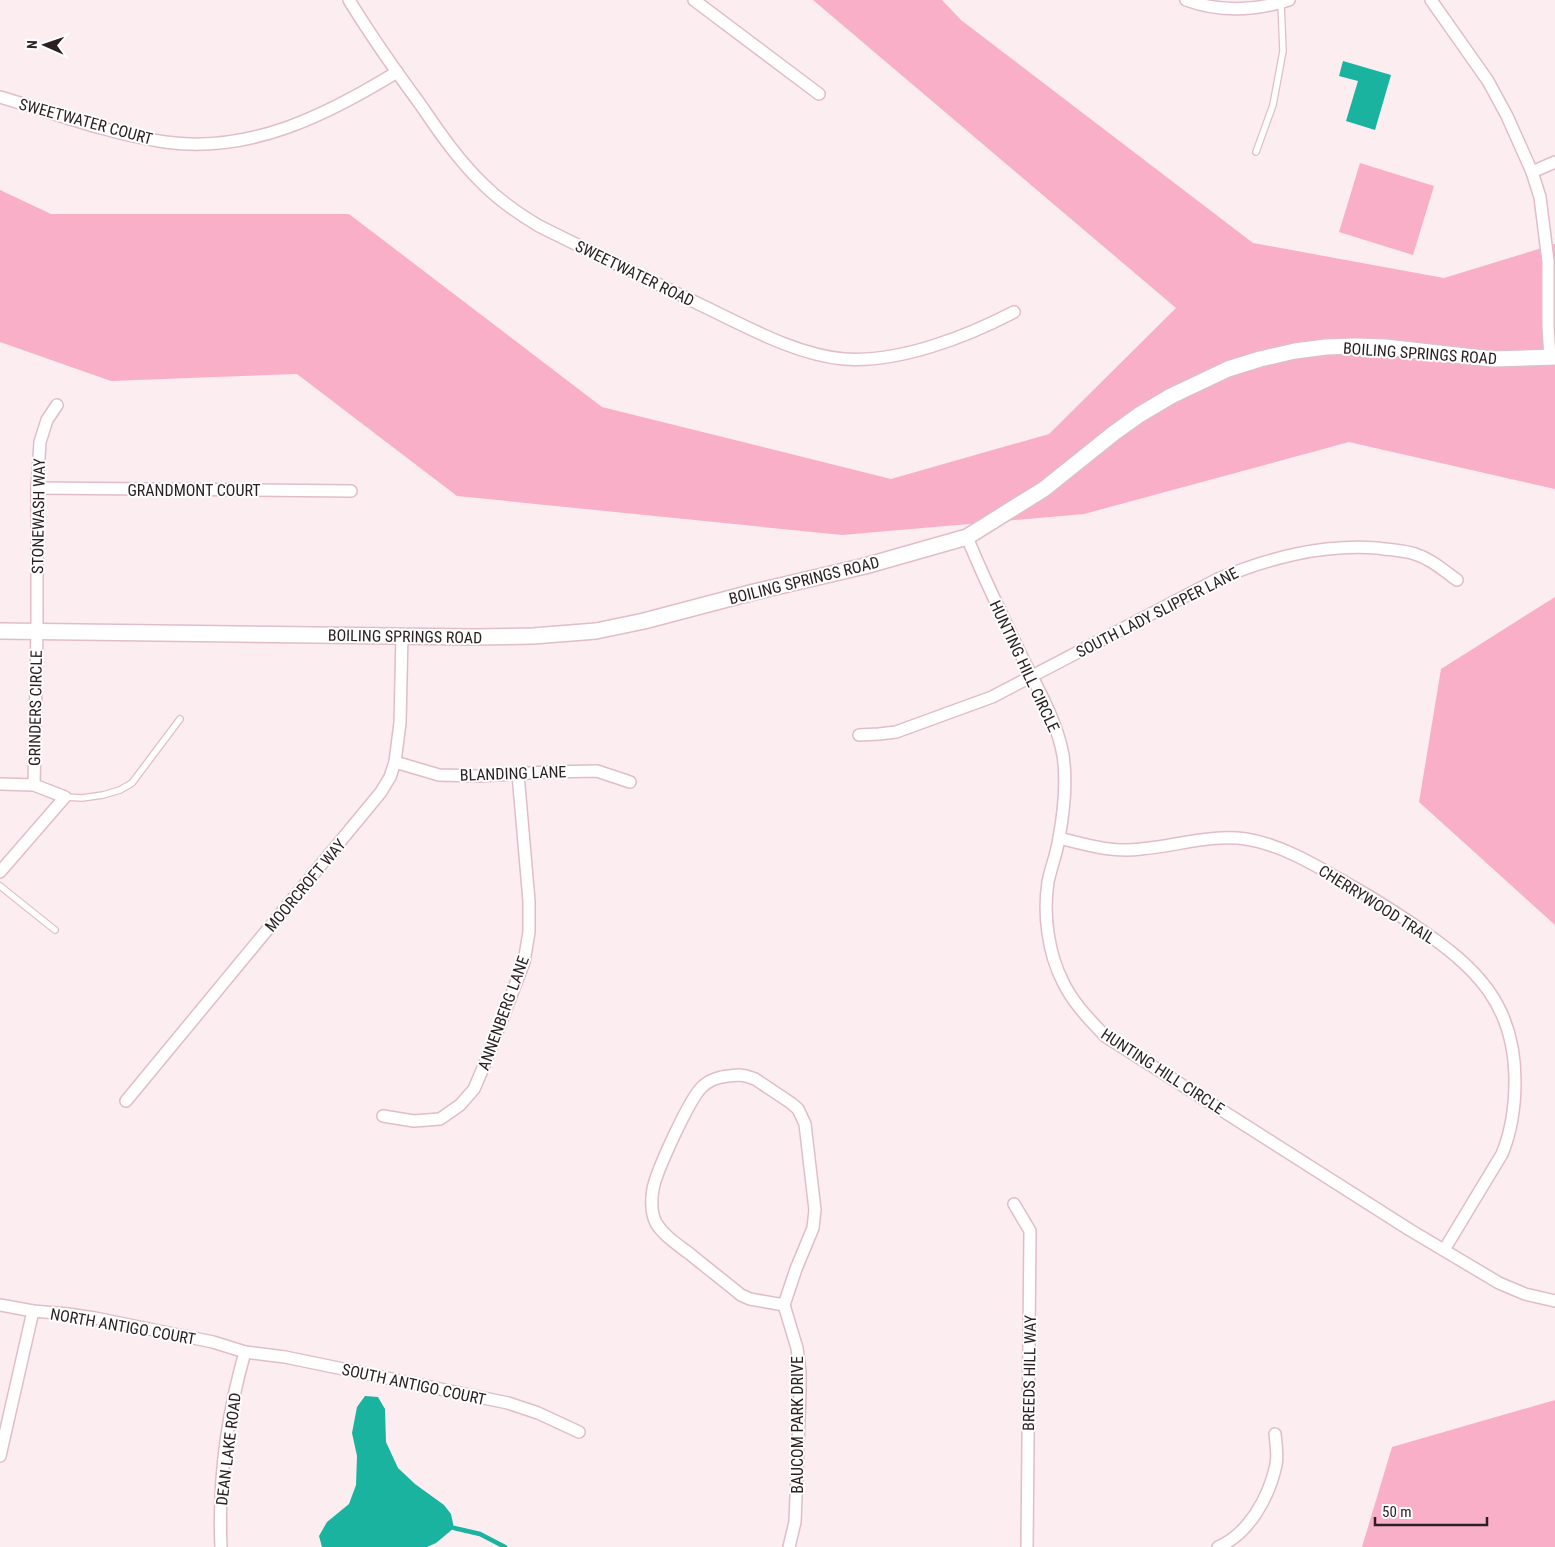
<svg xmlns="http://www.w3.org/2000/svg" width="1555" height="1547" font-family="'Roboto Condensed',sans-serif">
  <style>
    .green { fill: #faafc9 }
    .water { fill: #19b39f }
    .lines { fill: none; stroke-linecap: round; stroke-linejoin: round }
    .stream { stroke: #19b39f; stroke-width: 4.5 }
    .service-casing { stroke: #e1bdc8; stroke-width: 8 }
    .minor-casing { stroke: #e1bdc8; stroke-width: 14 }
    .tertiary-casing { stroke: #e1bdc8; stroke-width: 18 }
    .service { stroke: #fff; stroke-width: 5.5 }
    .minor { stroke: #fff; stroke-width: 11 }
    .tertiary { stroke: #fff; stroke-width: 15 }
    .labels { text-anchor: middle; stroke-width: 4; stroke-linejoin: round; paint-order: stroke }
    .street-label { font-size: 16px; fill: #2d2024; stroke: #fefefe }
  </style>
  <rect width="100%" height="100%" fill="#fcedf1"/>
  <g class="green">
    <path d="M813,0H942L961,20L1253,243L1444,278L1555,244V489L1349,442L1084,514L842,535L457,496L297,374L111,381L0,342V190L51,214H349L602,407L891,479L1049,434L1176,308Z"/>
    <path d="M1360,163L1434,186L1413,255L1339,232Z"/>
    <path d="M1555,597V925L1419,802L1441,669Z"/>
    <path d="M1555,1400V1547H1362L1392,1447Z"/>
  </g>
  <g class="water">
    <path d="M1343,61L1391,75L1375,130L1346,121L1358,81L1339,76Z"/>
    <path d="M365,1396L378,1397L385,1409L386,1442L398,1468L415,1484L444,1505L451,1514L454,1528L436,1543L427,1547H322L319,1536L327,1522L349,1504L356,1485L357,1456L352,1433L357,1407Z"/>
  </g>
  <g class="lines">
    <path class="stream" d="M454,1528L480,1534L505,1547"/>
    <g class="service-casing">
      <g id="service">
        <path d="M1256,152L1273,105L1283,51L1281,3"/>
        <path d="M65,797L82,798L103,795L120,790L132,783L180,719"/>
        <path d="M0,886L55,930"/>
      </g>
    </g>
    <g class="minor-casing">
      <g id="minor">
        <path d="M349,0C371,36 395,70 420,104C439,132 459,161 484,185C500,201 519,214 539,226C593,253 648,279 703,306C745,326 796,355 844,359C899,363 966,337 1014,312"/>
        <path d="M694,0L819,94"/>
        <path d="M1186,0C1219,12 1255,11 1289,0"/>
        <path d="M1431,0L1488,81L1507,116L1532,172L1540,197L1548,261V326L1550,358"/>
        <path d="M0,97C54,113 110,134 165,142C250,154 327,115 397,72"/>
        <path d="M1532,172L1555,162"/>
        <path d="M37,488L351,491"/>
        <path d="M967,537C984,579 1004,620 1024,661C1039,691 1057,722 1063,755C1067,782 1064,811 1059,838C1057,853 1051,867 1048,882C1043,914 1048,953 1063,982C1073,1003 1089,1019 1105,1036L1410,1230L1499,1283L1525,1294L1555,1301"/>
        <path d="M859,735L879,734L896,732L992,697L1218,579C1269,558 1321,544 1377,548C1390,550 1403,550 1415,554C1431,559 1443,570 1457,580"/>
        <path d="M395,762L439,775L478,776L547,772L597,771L630,782"/>
        <path d="M0,784L34,785L65,797L0,872"/>
        <path d="M34,785L37,631V488L40,442L47,420L57,405"/>
        <path d="M1059,838C1087,845 1113,853 1141,849C1176,846 1211,834 1246,839C1284,845 1320,868 1353,887C1375,899 1396,913 1417,927C1476,967 1515,1004 1515,1081C1515,1106 1512,1130 1502,1154L1444,1250"/>
        <path d="M739,1075L746,1076L755,1079L791,1103L798,1109L805,1124L815,1210L813,1228L796,1269L784,1305L750,1299L741,1295C724,1281 707,1268 690,1254C678,1245 664,1236 656,1223C651,1213 651,1201 653,1189C656,1172 690,1097 703,1086C713,1077 725,1076 739,1075Z"/>
        <path d="M126,1101L381,792L390,777L395,762L400,723L402,635"/>
        <path d="M383,1116L414,1121L440,1119L460,1105L474,1089L486,1061L524,962L529,932V901L518,774"/>
        <path d="M1014,1204L1030,1231L1027,1547"/>
        <path d="M0,1305L33,1311L68,1314L95,1318L213,1342L245,1352L285,1357L508,1403L538,1413L579,1432"/>
        <path d="M784,1305L797,1348L800,1371V1393L795,1522L789,1547"/>
        <path d="M0,1456L33,1311"/>
        <path d="M221,1547C218,1481 227,1415 245,1352"/>
        <path d="M1218,1547C1249,1534 1269,1497 1276,1465C1278,1455 1276,1443 1275,1434"/>
      </g>
    </g>
    <g class="tertiary-casing">
      <path id="tertiary" d="M0,631L473,637L533,636L596,631L644,621L754,592L865,566L967,537L1044,489L1114,433L1139,415L1171,396L1228,369L1260,359L1295,351L1326,347L1356,346L1385,347L1492,359L1555,357"/>
    </g>
    <use href="#service" class="service"/>
    <use href="#minor" class="minor"/>
    <use href="#tertiary" class="tertiary"/>
  </g>
  <g class="labels">
    <g class="street-label">
      <text transform="translate(86 121) rotate(15)" y="6">SWEETWATER COURT</text>
      <text transform="translate(635 273) rotate(26)" y="6">SWEETWATER ROAD</text>
      <text transform="translate(1420 353) rotate(4)" y="6">BOILING SPRINGS ROAD</text>
      <text x="194" y="496">GRANDMONT COURT</text>
      <text transform="translate(38 516) rotate(-89)" y="6">STONEWASH WAY</text>
      <text transform="translate(804 580) rotate(-14)" y="6">BOILING SPRINGS ROAD</text>
      <text transform="translate(1157 612) rotate(-27)" y="6">SOUTH LADY SLIPPER LANE</text>
      <text transform="translate(405 636) rotate(1)" y="6">BOILING SPRINGS ROAD</text>
      <text transform="translate(1025 666) rotate(65)" y="6">HUNTING HILL CIRCLE</text>
      <text transform="translate(35 708) rotate(-89)" y="6">GRINDERS CIRCLE</text>
      <text transform="translate(513 773) rotate(-2)" y="6">BLANDING LANE</text>
      <text transform="translate(305 885) rotate(-50)" y="6">MOORCROFT WAY</text>
      <text transform="translate(1377 904) rotate(32)" y="6">CHERRYWOOD TRAIL</text>
      <text transform="translate(503 1013) rotate(-70)" y="6">ANNENBERG LANE</text>
      <text transform="translate(1163 1071) rotate(33)" y="6">HUNTING HILL CIRCLE</text>
      <text transform="translate(123 1326) rotate(10)" y="6">NORTH ANTIGO COURT</text>
      <text transform="translate(1029 1373) rotate(-89)" y="6">BREEDS HILL WAY</text>
      <text transform="translate(414 1384) rotate(12)" y="6">SOUTH ANTIGO COURT</text>
      <text transform="translate(797 1425) rotate(-90)" y="6">BAUCOM PARK DRIVE</text>
      <text transform="translate(228 1449) rotate(-83)" y="6">DEAN LAKE ROAD</text>
    </g>
  </g>
  <g transform="translate(45 45) rotate(272)" stroke="#fefefe" stroke-width="4" paint-order="stroke">
  <path d="M0-4L9 19L0 12L-9 19Z" fill="#2d2024"/>
  <text y="-8" font-size="14" font-weight="bold" text-anchor="middle" fill="#2d2024">N</text>
  </g>
  <path d="M1375 1517v8h112v-8" fill="none" stroke="#2d2024" stroke-width="2.5"/>
  <text x="1382" y="1517" font-size="15" fill="#2d2024" stroke="#fefefe" stroke-width="4" paint-order="stroke">50 m</text>
</svg>
